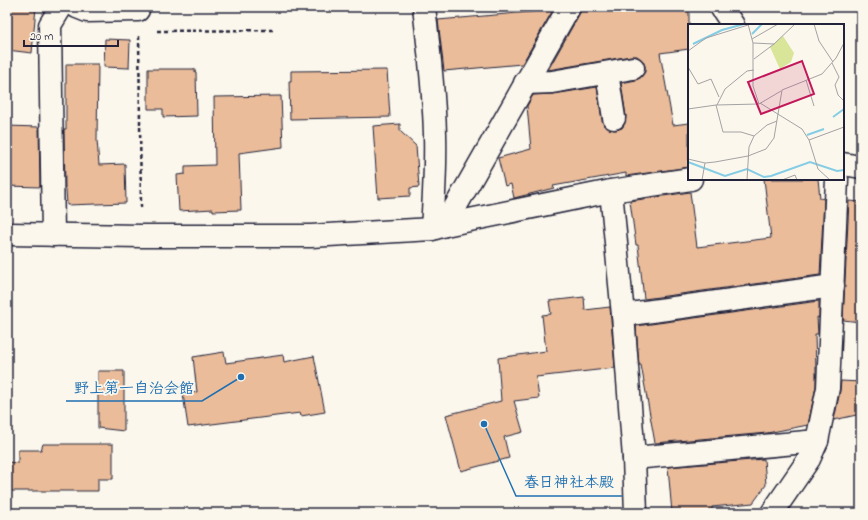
<svg xmlns="http://www.w3.org/2000/svg" width="868" height="520" font-family="'Indie Flower','Klee One',sans-serif">
  <style>
    .building { fill: #eabc9a; stroke: #22223b }
    .lines { fill: none; stroke-linecap: round; stroke-linejoin: round }
    .minor-casing { stroke: #22223b; stroke-width: 25 }
    .path { stroke: #22223b; stroke-width: 2.5; stroke-dasharray: 4 3; stroke-linecap: butt }
    .minor { stroke: #fbf7ec; stroke-width: 22 }
    .inset-river { fill: none; stroke: #84cde5; stroke-width: 2 }
    .inset-road { fill: none; stroke: #a4a2a5; stroke-width: 1 }
    .view { fill: #c2185b; fill-opacity: 0.15; stroke: #c2185b; stroke-width: 2 }
    .inset-edge { fill: none; stroke: #22223b; stroke-width: 2 }
    .leader { fill: none; stroke: #1f6fb2; stroke-width: 1.5 }
    .callout-dot { fill: #1f6fb2; stroke: #fbf7ec; stroke-width: 1.5 }
    .callout-label { font-size: 15px; text-anchor: middle; font-weight: bold; fill: #1f6fb2; stroke: #fbf7ec; stroke-width: 3.5; stroke-linejoin: round; paint-order: stroke }
  </style>
  <rect width="100%" height="100%" fill="#fbf7ec"/>
  <filter id="ink" filterUnits="userSpaceOnUse"><feTurbulence type="fractalNoise" baseFrequency=".025" numOctaves="2"/><feDisplacementMap in="SourceGraphic" scale="8" xChannelSelector="R" yChannelSelector="G"/><feConvolveMatrix kernelMatrix="1 2 1 2 8 2 1 2 1" color-interpolation-filters="sRGB"/></filter>
  <g filter="url(#ink)">
    <g class="building">
      <path d="M7,7H36L32,53L7,50Z"/>
      <path d="M581,7H689V49L660,53L673,125L689,123V167L626,176V173L553,186L554,188L514,198L511,184L505,186L498,158L531,149L527,106L533,95L554,94L597,87L602,120L604,126L609,129L616,130L622,128L625,123L626,116L621,83L636,80L641,77L645,72V66L642,60L637,56H631L548,70L580,13Z"/>
      <path d="M553,10L522,64L444,71L438,20Z"/>
      <path d="M105,39L130,40L129,68L104,67Z"/>
      <path d="M66,64H98L97,140L99,165L125,164L126,203L67,205L66,189L65,188L64,129H66Z"/>
      <path d="M148,69H195V72H196L197,116L163,117V109H148Z"/>
      <path d="M387,70L390,117L290,119L289,81H291V71Z"/>
      <path d="M281,96L283,147L239,153L241,210L213,211V209L179,211L177,175L185,174V166L215,165L214,97Z"/>
      <path d="M400,124V131L416,146L419,187L410,188V196L378,198L373,126Z"/>
      <path d="M7,126L39,127L40,187L7,186Z"/>
      <path d="M764,179H818L820,198L824,199L820,275L644,299L638,245H636L630,201L690,192L697,247L771,238Z"/>
      <path d="M849,201L861,202V322L843,320Z"/>
      <path d="M584,297L585,310L610,307L615,368L536,377L539,398L514,401L523,432L504,437L509,458L461,471L446,415L501,401L498,358L546,351L542,315L551,314L549,301Z"/>
      <path d="M819,301V318L817,317L818,334H815L816,370V386L808,425L767,433L655,443L641,365H639L636,326Z"/>
      <path d="M224,352L226,363L283,355L284,362L314,356L325,412L301,416L300,413L188,427L183,394L197,392L193,357Z"/>
      <path d="M98,371H124V431L98,428Z"/>
      <path d="M841,381L861,382V414L834,420L840,391Z"/>
      <path d="M43,444H113V479H98V491H7V462L18,463V450H41Z"/>
      <path d="M764,459L766,485L753,503L712,507V513H672L668,467Z"/>
    </g>
    <g class="lines">
      <g class="minor-casing">
        <g id="minor">
          <path d="M77,7L87,11L138,10"/>
          <path d="M424,7C429,49 434,92 435,134C436,166 434,197 432,229"/>
          <path d="M721,7L733,25"/>
          <path d="M607,73L614,118"/>
          <path d="M525,83L552,82L633,68"/>
          <path d="M843,164L861,167"/>
          <path d="M611,191L623,315L634,458L636,513"/>
          <path d="M445,225L611,191L691,179"/>
          <path d="M7,234L142,236H311L432,229L445,225L569,7"/>
          <path d="M53,235L50,25L61,7"/>
          <path d="M623,315L833,286"/>
          <path d="M634,458L817,441"/>
          <path d="M772,513L809,459L817,441L828,388L837,179"/>
        </g>
      </g>
      <g class="path">
        <path d="M157,31L276,30"/>
        <path d="M139,36L141,209"/>
      </g>
      <use href="#minor" class="minor"/>
    </g>
  </g>
  <g transform="translate(688 24)">
    <rect width="156" height="156" fill="#fbf7ec"/>
    <path d="M95,12L106,29L103,38L92,45L82,23Z" fill="#d9e598"/>
    <path class="inset-river" d="M64,10L74,0M5,20L34,6L56,0M145,93L156,85M119,111L136,105M0,138L37,152L59,145L76,153L83,152L122,138L149,147L156,146"/>
    <path class="inset-road" d="M60,0L65,19V62L71,80M126,0L131,17L145,38M64,15L90,0M65,19L86,20L107,0M0,27L18,14L60,1M66,35L86,20M144,39L151,53L147,61L150,71L156,77M0,43L10,60L23,55L31,73M118,56L126,82M72,79L114,105L121,116L130,145L142,156M28,81L35,108H53L66,112M29,81L37,65L59,47L66,46M0,85L28,81L71,80L93,67M121,116L156,103M0,135L17,139L27,138L60,132L78,125L86,114L94,66L134,50L148,34L156,19M14,156L17,139M59,156L61,123L66,112L79,101L89,97M94,156L107,151L109,156"/>
    <path class="view" d="M114,37L126,70L73,90L60,58Z"/>
    <rect width="156" height="156" class="inset-edge"/>
  </g>
  <path class="leader" d="M241 377L202 401H66M484 424L516 496H622"/>
  <g class="callout-dot">
    <circle cx="241" cy="377" r="4"/>
    <circle cx="484" cy="424" r="4"/>
  </g>
  <g class="callout-label">
    <text x="134" y="393">野上第一自治会館</text>
    <text x="569" y="487">春日神社本殿</text>
  </g>
  <rect width="868" height="520" fill="none" stroke="#fbf7ec" stroke-width="24"/>
  <rect x="12" y="12" width="844" height="496" fill="none" stroke="#22223b" stroke-width="1.5" filter="url(#ink)"/>
  <path d="M24 40v6h94v-6" fill="none" stroke="#22223b" stroke-width="2"/>
  <text x="30" y="40" font-size="12" fill="#22223b" stroke="#fbf7ec" stroke-width="3" paint-order="stroke">20 m</text>
</svg>
